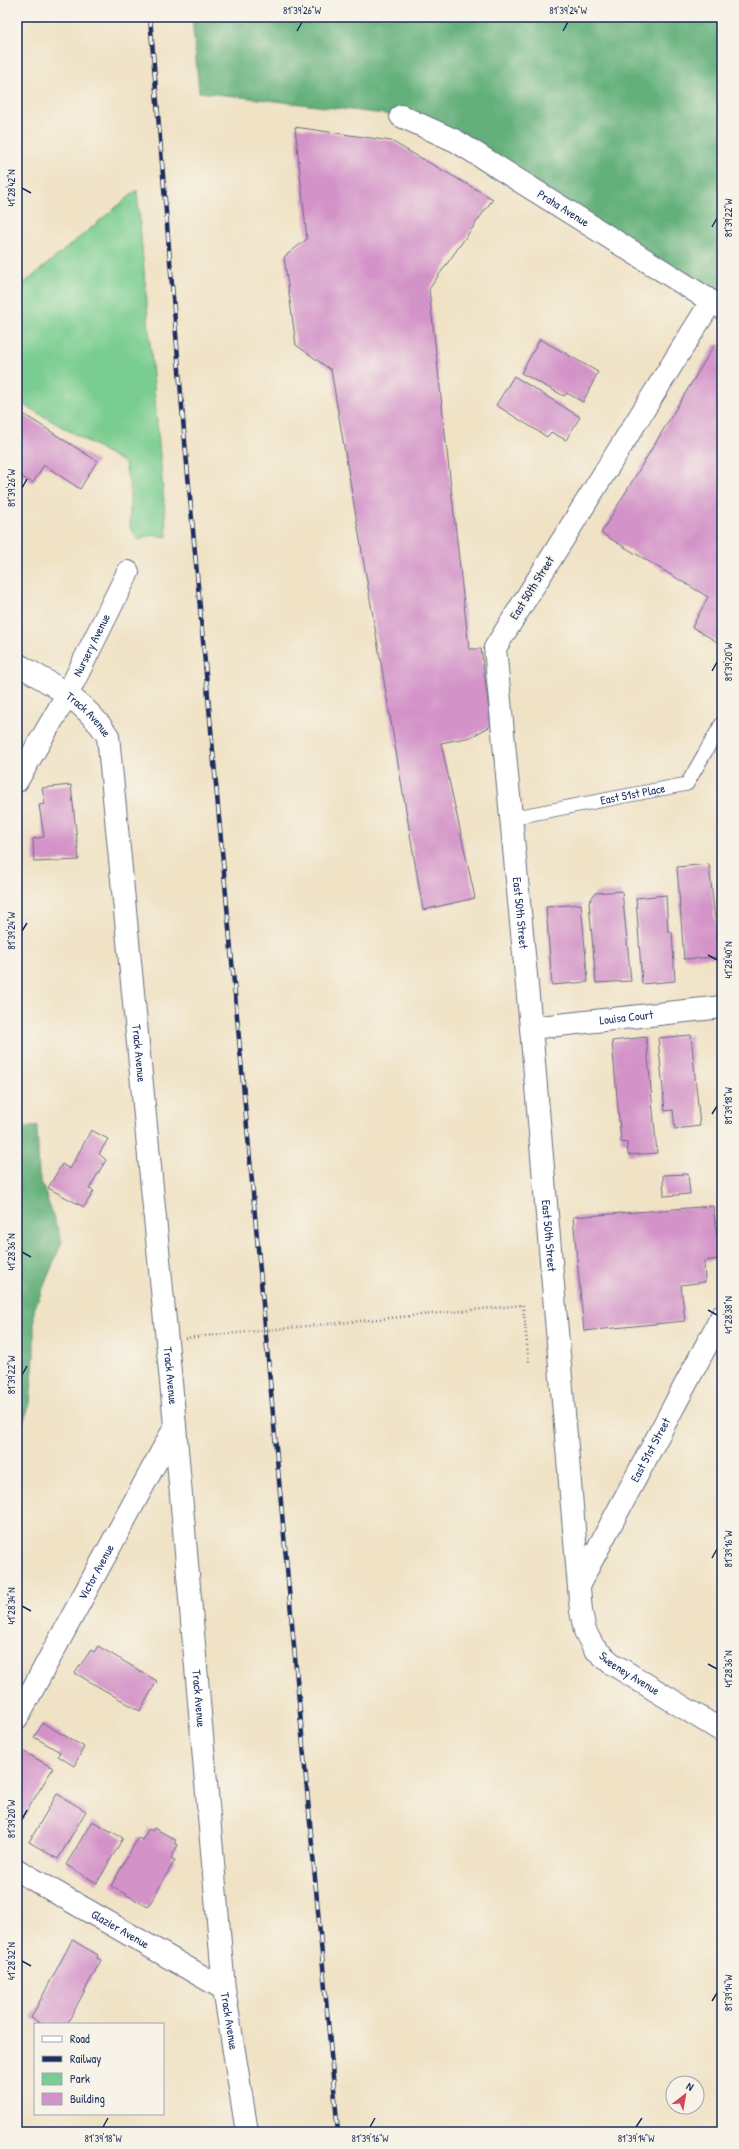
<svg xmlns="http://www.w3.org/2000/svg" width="739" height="2149" font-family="'Patrick Hand',sans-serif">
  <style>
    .green { fill: #7acd90; stroke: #4a7e77 }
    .forest { fill: #63b07a; stroke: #3f706c }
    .building { fill: #d393c8 }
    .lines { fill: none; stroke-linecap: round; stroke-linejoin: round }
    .lane-casing { stroke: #666e82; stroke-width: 15 }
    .street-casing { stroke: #666e82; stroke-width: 24 }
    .path { stroke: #666e82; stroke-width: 2.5; stroke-dasharray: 1 3; stroke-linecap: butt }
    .lane { stroke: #fff; stroke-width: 13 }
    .street { stroke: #fff; stroke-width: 22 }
    .rail-casing { stroke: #1b2f5e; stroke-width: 4.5 }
    .rail { stroke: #f7f3e8; stroke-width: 3; stroke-dasharray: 9; stroke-linecap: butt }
    .path-bridge { stroke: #666e82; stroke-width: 2.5; stroke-dasharray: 1 3; stroke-linecap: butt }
    .ticks { fill: none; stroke: #1b2f5e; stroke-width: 1.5 }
    .labels { text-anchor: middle; stroke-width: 3.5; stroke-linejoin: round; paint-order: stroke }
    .street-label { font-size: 12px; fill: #1b2f5e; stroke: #f7f3e8 }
    .neatline { fill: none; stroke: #1b2f5e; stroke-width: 1.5 }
    .ticks-label { font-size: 10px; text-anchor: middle; fill: #1b2f5e }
  </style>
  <rect width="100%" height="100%" fill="#f7f3e8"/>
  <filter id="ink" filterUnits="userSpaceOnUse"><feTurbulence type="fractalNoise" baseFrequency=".025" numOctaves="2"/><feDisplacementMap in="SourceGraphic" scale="8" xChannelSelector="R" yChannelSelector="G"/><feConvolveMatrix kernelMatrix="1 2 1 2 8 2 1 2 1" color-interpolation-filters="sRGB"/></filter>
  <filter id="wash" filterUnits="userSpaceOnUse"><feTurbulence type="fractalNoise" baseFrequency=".012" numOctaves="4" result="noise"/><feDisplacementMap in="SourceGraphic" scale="16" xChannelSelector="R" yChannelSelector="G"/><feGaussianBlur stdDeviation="0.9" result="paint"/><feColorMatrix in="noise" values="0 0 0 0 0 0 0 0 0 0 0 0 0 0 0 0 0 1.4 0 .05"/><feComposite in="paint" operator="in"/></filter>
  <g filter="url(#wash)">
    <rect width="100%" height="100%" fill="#f0e2c5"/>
    <path class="green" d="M137,190L167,537C155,535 148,534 138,541L130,527V489L125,463L17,401V289Z"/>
    <g class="forest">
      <path d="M192,17H722V308L401,116L199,92Z"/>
      <path d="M37,1125L39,1175L62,1242L34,1310V1357L30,1404L17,1438V1129Z"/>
    </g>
    <g id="blocks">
      <g class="building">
        <path d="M295,127L391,141L493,199L429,289L469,649H481L491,726L471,737L441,743L475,898L423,910L331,370L296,345L284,257L307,239Z"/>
        <path d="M540,339L598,372L583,402L567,393L564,396L521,373Z"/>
        <path d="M715,344L722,348V638L719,643L692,627L708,597L601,533Z"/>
        <path d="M514,376L580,417L566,440L551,432L547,437L496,405Z"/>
        <path d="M17,410L97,461L80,489L44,465L33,483L17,474Z"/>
        <path d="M71,785L79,860L34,862L33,839L44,837L39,805L45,804L42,788Z"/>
        <path d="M709,864L719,957L684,959L677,867Z"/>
        <path d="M622,891L631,981L596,983L589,903L595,893Z"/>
        <path d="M666,895L668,931L672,932L675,981L642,984L636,898Z"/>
        <path d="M581,904L588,982L552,985L546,907Z"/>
        <path d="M691,1035L700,1126L675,1129L673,1110L665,1111L658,1038Z"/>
        <path d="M646,1037L657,1153L628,1155L627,1143L621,1142L612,1041Z"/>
        <path d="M91,1130L108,1139L99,1154L106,1160L89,1189L94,1191L84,1207L48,1188L62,1164L70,1169Z"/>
        <path d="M688,1174L690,1194L664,1196L663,1175Z"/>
        <path d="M713,1206L720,1259L704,1261L705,1282L681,1285L685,1321L584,1331L573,1217Z"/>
        <path d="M98,1646L157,1681L140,1711L75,1673L91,1650L94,1652Z"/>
        <path d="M43,1723L84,1747L74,1766L58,1756L60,1752L34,1737Z"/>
        <path d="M21,1750L53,1768L17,1827V1757Z"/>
        <path d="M57,1794L86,1811L58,1859L29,1842Z"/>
        <path d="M92,1821L123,1838L97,1883L66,1865Z"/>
        <path d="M154,1828L176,1840L174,1843L178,1845L171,1858L175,1860L148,1907L111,1886L138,1838L142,1840L149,1829L152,1831Z"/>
        <path d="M72,1940L98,1955L97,1958L101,1960L67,2024H42L31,2018Z"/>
      </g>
    </g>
  </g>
  <g filter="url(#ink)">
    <use href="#blocks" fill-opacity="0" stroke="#666e82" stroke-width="1"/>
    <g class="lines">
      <g class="lane-casing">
        <g id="lane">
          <path id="s1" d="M511,818L687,784L722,723"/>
        </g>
      </g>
      <g class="street-casing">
        <g id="street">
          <path id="s2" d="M401,116L456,141L722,308"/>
          <path id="s3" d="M711,302L495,648L531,1028L581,1611L585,1631L594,1648L611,1663L722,1731"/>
          <path id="s4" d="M17,664C52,684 85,701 108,736L173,1403L224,1989L247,2132"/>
          <path id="s5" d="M17,781L68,693L128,572"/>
          <path id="s6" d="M531,1028L722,1007"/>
          <path id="s7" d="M579,1584L722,1316"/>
          <path id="s8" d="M17,1718L175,1427"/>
          <path id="s9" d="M17,1870L224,1989"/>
        </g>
      </g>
      <path class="path" d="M523,1305L529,1364"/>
      <use href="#lane" class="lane"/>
      <use href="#street" class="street"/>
      <g class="rail-casing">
        <path id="rail" d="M150,17L184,431L338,2132"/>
      </g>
      <use href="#rail" class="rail"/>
      <path class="path-bridge" d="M185,1338L523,1305"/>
    </g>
  </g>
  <path class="ticks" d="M297,31L302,22M563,31L568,22M22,188L31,193M712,227L717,218M22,488L27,479M712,671L717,662M22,931L27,923M708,955L717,960M712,1114L717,1106M22,1252L31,1257M708,1310L717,1315M22,1375L27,1366M712,1558L717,1549M22,1606L31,1611M708,1664L717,1669M22,1819L27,1810M22,1961L31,1966M712,2001L717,1993M103,2127L108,2118M370,2127L375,2118M636,2127L642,2118"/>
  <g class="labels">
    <g class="street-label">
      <text dy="4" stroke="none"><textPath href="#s2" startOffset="187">Praha Avenue</textPath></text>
      <text transform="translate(532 588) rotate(-58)" y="4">East 50th Street</text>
      <text dy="4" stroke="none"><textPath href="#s5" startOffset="155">Nursery Avenue</textPath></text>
      <text dy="4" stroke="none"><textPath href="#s4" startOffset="88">Track Avenue</textPath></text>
      <text dy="4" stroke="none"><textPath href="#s1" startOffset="124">East 51st Place</textPath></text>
      <text dy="4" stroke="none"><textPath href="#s3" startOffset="674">East 50th Street</textPath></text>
      <text dy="4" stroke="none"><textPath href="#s6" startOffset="96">Louisa Court</textPath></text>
      <text dy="4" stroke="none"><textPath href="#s4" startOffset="436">Track Avenue</textPath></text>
      <text dy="4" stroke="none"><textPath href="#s3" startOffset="998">East 50th Street</textPath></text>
      <text dy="4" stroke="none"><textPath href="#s4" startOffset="760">Track Avenue</textPath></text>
      <text dy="4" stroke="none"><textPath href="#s7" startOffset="152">East 51st Street</textPath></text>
      <text dy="4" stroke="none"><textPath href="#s8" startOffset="166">Victor Avenue</textPath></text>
      <text dy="4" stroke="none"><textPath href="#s3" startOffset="1458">Sweeney Avenue</textPath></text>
      <text dy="4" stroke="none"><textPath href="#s4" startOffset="1084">Track Avenue</textPath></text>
      <text dy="4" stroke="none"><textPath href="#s9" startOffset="119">Glazier Avenue</textPath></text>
      <text dy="4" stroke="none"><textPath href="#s4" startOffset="1408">Track Avenue</textPath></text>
    </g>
  </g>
  <rect width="739" height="2149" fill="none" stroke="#f7f3e8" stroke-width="44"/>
  <rect x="34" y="2023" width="130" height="92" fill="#f7f3e8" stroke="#9fa5b1"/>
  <rect x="42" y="2036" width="20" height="6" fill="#ffffff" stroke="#9fa5b1"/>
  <text x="70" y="2043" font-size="12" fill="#1b2f5e">Road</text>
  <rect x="42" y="2056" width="20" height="6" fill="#1b2f5e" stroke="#9fa5b1"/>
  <text x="70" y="2063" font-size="12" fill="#1b2f5e">Railway</text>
  <rect x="42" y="2073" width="20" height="12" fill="#7acd90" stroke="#9fa5b1"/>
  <text x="70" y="2083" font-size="12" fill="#1b2f5e">Park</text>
  <rect x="42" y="2093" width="20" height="12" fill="#d393c8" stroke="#9fa5b1"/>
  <text x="70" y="2103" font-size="12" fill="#1b2f5e">Building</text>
  <g transform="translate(685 2095) rotate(31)"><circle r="19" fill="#f7f3e8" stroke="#9fa5b1"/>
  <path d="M0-3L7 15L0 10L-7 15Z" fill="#d1495b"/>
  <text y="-6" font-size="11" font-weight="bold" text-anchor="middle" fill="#1b2f5e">N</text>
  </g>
  <rect x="22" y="22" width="695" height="2105" class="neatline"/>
  <g class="ticks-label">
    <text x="302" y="14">81°39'26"W</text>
    <text x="568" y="14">81°39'24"W</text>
    <text transform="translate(11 188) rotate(-90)" y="4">41°28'42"N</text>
    <text transform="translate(728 218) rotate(-90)" y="4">81°39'22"W</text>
    <text transform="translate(11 488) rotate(-90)" y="4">81°39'26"W</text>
    <text transform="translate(728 662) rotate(-90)" y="4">81°39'20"W</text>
    <text transform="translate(11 931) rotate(-90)" y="4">81°39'24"W</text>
    <text transform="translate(728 960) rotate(-90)" y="4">41°28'40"N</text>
    <text transform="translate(728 1106) rotate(-90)" y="4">81°39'18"W</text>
    <text transform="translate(11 1252) rotate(-90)" y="4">41°28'36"N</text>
    <text transform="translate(728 1315) rotate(-90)" y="4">41°28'38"N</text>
    <text transform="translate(11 1375) rotate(-90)" y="4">81°39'22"W</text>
    <text transform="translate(728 1549) rotate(-90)" y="4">81°39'16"W</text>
    <text transform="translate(11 1606) rotate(-90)" y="4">41°28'34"N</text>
    <text transform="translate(728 1669) rotate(-90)" y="4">41°28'36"N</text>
    <text transform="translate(11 1819) rotate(-90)" y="4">81°39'20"W</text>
    <text transform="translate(11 1961) rotate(-90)" y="4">41°28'32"N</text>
    <text transform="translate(728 1993) rotate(-90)" y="4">81°39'14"W</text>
    <text x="103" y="2142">81°39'18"W</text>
    <text x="370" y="2142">81°39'16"W</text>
    <text x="636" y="2142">81°39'14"W</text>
  </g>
</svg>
